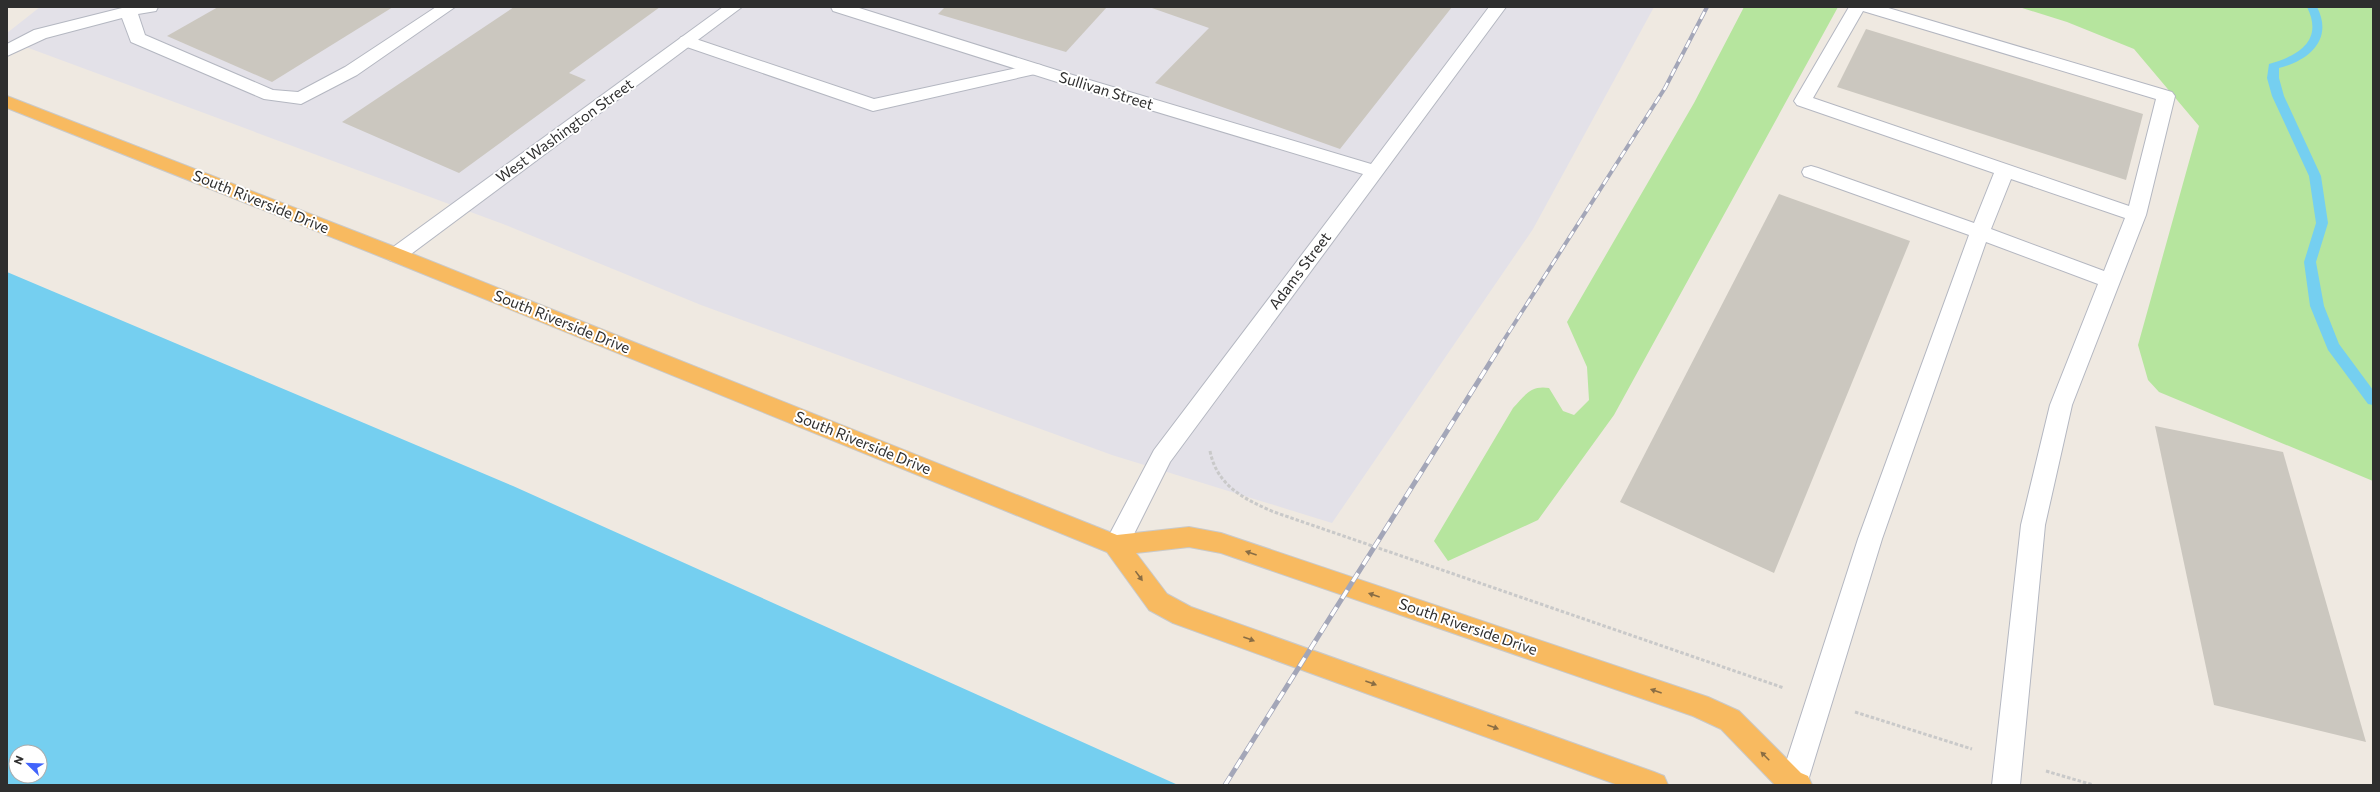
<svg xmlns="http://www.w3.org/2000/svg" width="2380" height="792" font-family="Commissioner,sans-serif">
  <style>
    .industrial { fill: #e3e1e8 }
    .green { fill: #b6e59e }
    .water { fill: #75cff0; fill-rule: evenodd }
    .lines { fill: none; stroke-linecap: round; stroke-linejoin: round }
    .stream { fill: #75cff0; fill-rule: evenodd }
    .building { fill: #cbc7bf }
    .service-casing { stroke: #b4b7c1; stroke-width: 2 }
    .minor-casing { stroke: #b4b7c1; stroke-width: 2 }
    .trunk-casing { stroke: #c9c9c9; stroke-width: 2 }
    .path { stroke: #c9c9c9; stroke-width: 3; stroke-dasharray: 3.5 2; stroke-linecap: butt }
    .service { fill: #fff; fill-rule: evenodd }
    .minor { fill: #fff; fill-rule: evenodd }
    .trunk { fill: #f8ba60; fill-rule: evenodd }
    .rail-far1-casing { stroke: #a3a6b8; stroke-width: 4 }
    .rail-casing { stroke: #a3a6b8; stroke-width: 5 }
    .rail-far1 { stroke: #fff; stroke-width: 2.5; stroke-dasharray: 8; stroke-linecap: butt }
    .rail { stroke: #fff; stroke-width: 3.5; stroke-dasharray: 10; stroke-linecap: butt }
    .oneway { fill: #896d44 }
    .labels { text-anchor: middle; stroke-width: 4; stroke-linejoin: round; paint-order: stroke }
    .street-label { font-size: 15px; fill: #2e2e2e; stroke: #fff }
  </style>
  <rect width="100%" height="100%" fill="#efe9e1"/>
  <path class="industrial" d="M40,7H1654L1533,229L1332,523L1112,455L701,305L503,224L7,40V33Z"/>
  <g class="green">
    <path d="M1744,7H1838L1614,415L1538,520L1448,561L1434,541L1513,408C1525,395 1531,385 1549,388L1563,411L1574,415L1589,400L1587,367L1567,322L1694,103Z"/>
    <path d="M2019,7H2373V481L2159,392L2148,380L2138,345L2199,126L2134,49L2067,22Z"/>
  </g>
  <path class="water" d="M7,272L513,486L1178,785H7ZM16,752H40V776H16Z"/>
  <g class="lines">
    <path class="stream" d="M2307,7H2317C2334,40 2308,61 2279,68V78L2284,96L2321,176L2328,223L2316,262L2324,306L2339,344L2373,390V405L2368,404L2328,350L2310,306L2304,262L2316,223L2309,176L2272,96L2267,78L2269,64C2298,56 2324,41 2307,7Z"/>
  </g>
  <g class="building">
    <path d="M218,7H393L272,82L167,36Z"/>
    <path d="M514,7H660L569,73L586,80L459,173L342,122Z"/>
    <path d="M945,7H1107L1066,52L938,14Z"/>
    <path d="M1149,7H1452L1340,149L1155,83L1209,28Z"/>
    <path d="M1866,29L2143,114L2126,180L1837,87Z"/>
    <path d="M1779,194L1910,241L1774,573L1620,502Z"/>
    <path d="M2155,426L2283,452L2366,742L2214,705Z"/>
  </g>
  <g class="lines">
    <g class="service-casing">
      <g id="service">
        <path d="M126,7H158L156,11L138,14L145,35L273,90L298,92L345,67L436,7H455L357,75L301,104L264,99L131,42L122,18L46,38L7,56V44L34,30Z"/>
        <path d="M1849,7H1885L2172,92L2175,96L2146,215L2072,405L2045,525L2020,785H1992L2021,525L2050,405L2098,284L1986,242L1882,539L1807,784H1779L1858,539L1969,235L1804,176L1802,172L1804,168L1811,166L1818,168L1974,223L1994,173L1797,105L1794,101ZM1863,11L2156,99L2129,206L1813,98ZM2011,179L2125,218L2104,271L1991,229Z"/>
        <path d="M687,36L874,99L1035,64L1041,65L1044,69L1041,73L1035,74L873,111L681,45L678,41L681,37Z"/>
      </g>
    </g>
    <g class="minor-casing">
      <g id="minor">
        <path d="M723,7H742L403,260L396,262L389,260L386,255L389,250Z"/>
        <path d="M831,7H856L1066,73L1371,164L1489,7H1506L1170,462L1125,552L1116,555L1107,552L1104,545L1154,450L1363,174L1054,81L833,11Z"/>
      </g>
    </g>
    <g class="trunk-casing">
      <path id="trunk" d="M7,96L403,250L1117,535L1189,527L1221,533L1708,697L1739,711L1801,773L1808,776L1812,785H1775L1721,729L1693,716L1221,553L1189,547L1136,553L1167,594L1191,607L1654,772L1664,776L1668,785H1618L1173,623L1149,610L1107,552L389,260L7,108Z"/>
    </g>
    <g class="path">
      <path d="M1210,451C1217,486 1244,499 1274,512L1784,688"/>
      <path d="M1855,712L1972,749"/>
      <path d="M2046,771L2093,785"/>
    </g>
    <use href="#service" class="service"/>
    <use href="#minor" class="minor"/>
    <use href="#trunk" class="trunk"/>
    <g class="rail-far1-casing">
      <path id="rail-far1" d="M1500,346L1665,88L1707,7"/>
    </g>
    <g class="rail-casing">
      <path id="rail" d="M1225,785L1501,345"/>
    </g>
    <use href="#rail-far1" class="rail-far1"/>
    <use href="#rail" class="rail"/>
  </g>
  <defs><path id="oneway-solid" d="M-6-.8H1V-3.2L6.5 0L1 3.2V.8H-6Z"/></defs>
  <g class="oneway">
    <use href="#oneway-solid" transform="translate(1251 553) rotate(-161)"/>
    <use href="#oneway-solid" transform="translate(1139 576) rotate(54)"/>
    <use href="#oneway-solid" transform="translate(1374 595) rotate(-161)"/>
    <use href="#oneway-solid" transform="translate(1249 639) rotate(20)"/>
    <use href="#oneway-solid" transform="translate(1371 683) rotate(20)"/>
    <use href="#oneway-solid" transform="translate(1656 691) rotate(-161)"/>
    <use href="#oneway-solid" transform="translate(1493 727) rotate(20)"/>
    <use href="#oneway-solid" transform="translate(1765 756) rotate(-135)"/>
  </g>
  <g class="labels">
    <g class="street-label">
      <text transform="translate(1106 91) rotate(17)" y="5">Sullivan Street</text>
      <text transform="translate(565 131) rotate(-36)" y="5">West Washington Street</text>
      <text transform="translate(261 202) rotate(22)" y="5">South Riverside Drive</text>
      <text transform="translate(1300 271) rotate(-53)" y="5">Adams Street</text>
      <text transform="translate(562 322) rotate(22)" y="5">South Riverside Drive</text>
      <text transform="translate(863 443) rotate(22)" y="5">South Riverside Drive</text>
      <text transform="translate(1468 627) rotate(19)" y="5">South Riverside Drive</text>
    </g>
  </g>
  <rect width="2380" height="792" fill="none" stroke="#2e2e2e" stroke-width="16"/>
  <g transform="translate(28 764) rotate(293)"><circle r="19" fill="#ffffff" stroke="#ababab"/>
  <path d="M0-3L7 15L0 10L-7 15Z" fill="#4264fb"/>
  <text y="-6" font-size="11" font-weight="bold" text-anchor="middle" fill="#2e2e2e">N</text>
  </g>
</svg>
